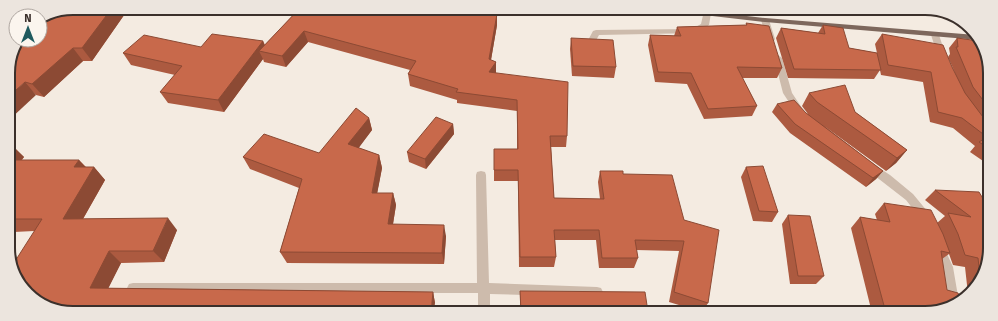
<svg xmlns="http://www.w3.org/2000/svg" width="998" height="321" font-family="'Fira Sans',sans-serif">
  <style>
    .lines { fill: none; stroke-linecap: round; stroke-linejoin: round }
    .minor { fill: #cdbbac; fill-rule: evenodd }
    .major { fill: #7d675c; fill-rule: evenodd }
    .wall { fill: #ac5a40 }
    .shaded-wall { fill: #8c4a34 }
    .building { fill: #c8694b; stroke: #8c4a34 }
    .rim { fill: none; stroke: #3b302b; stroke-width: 2 }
  </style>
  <rect width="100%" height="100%" fill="#f4ebe1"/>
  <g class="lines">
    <g class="minor">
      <path d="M704,11H707L711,13L709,25L697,33L599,35L593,46H587L586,44L593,31L596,30L692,29L701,24Z"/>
      <path d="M762,18H765L769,20L775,39L774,41H768L767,39L761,20Z"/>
      <path d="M935,32L939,35L946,56L945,58H939L938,56L931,35Z"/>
      <path d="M778,55L782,58L792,93L804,111L802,113H796L783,93L774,58Z"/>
      <path d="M870,162L890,175L913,194L932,217L933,220L932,223L928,225L924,223L906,200L866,169L865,166L866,163Z"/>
      <path d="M481,171L485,172L486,175L489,283L597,287L601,288L603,292L601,296L597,297L490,294V312H478V293H133L129,292L127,288L129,284L133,283H477L476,175L477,172Z"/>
      <path d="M938,241L942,243L953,267L959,302L948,306L941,267L932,246L934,243Z"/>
    </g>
    <path class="major" d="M674,10H695L765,18L976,35L979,40L765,22L678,12Z"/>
  </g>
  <g class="wall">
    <path d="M73,8H129L92,61H83L44,97L36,95L8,69Z"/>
    <path d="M299,9L442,12L497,14V25L491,60L496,62V73L567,136L566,147H551L554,198L600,199L598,182L600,171L623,174L684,220L708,303L702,312L669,302L679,251L636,250L638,258L634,268H599L596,240H555L556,257L554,267H519L518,181H494V170L517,149V111L457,103V100L410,86L408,74L410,70L308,42L286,67L264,62L263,59L224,112L168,103L160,92L175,75L131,65L123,53L201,47L263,41L265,45Z"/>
    <path d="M958,21L974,30L976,34L969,33Z"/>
    <path d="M746,23L782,68L777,78H742L757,106L752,116L704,119L687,84L655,82L648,45L650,35L674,36L677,27L746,25Z"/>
    <path d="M823,25L849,48L877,53L875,44L882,34L952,67L956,75L948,57L950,54L949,48L957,38L976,41L978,39L989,61L988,161L986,163L970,152L975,146L953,128L930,122L923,82L881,75L880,70L874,79L788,78L776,38L781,28L818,33Z"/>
    <path d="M571,38L616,67L614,78L572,76L570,49Z"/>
    <path d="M809,93L855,112L907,150L896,163L886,171L824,126L883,171L876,179L866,187L790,133L772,112L777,104L806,113L808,114L802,106Z"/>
    <path d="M369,118L372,130L358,148L379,155L382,168L377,193H393L396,205L393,224L446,236L444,264L287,263L280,252L299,188L250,169L243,157L319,153Z"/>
    <path d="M453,124L454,134L426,169L409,162L407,152Z"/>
    <path d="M9,144L24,157L22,160H79L86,167H94L105,180L83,219L177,230L164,262L121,263L108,288L433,292L435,303L56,311L34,231L14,232L9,231Z"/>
    <path d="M746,167L778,212L772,222L753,221L741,177Z"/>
    <path d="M935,190L988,207V265L968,294L965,267L953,265L949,254L942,259L929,313H872L851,228L860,217L877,220L875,214L884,203L937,223L945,216L925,200Z"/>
    <path d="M788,215L824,276L816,284H790L782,224Z"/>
    <path d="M520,291L648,312H520Z"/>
  </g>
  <g class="shaded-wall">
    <path d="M112,8H129L92,61L82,48Z"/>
    <path d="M497,14V25L489,71V59Z"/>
    <path d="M304,31L308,42L286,67L282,56Z"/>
    <path d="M263,41L267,52L259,51L263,59L224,112L218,100Z"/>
    <path d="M73,48L83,61L44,97L32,84Z"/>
    <path d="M496,62V73L489,72Z"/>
    <path d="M25,82L36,95L8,121V97Z"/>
    <path d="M369,118L372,130L352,157L348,144Z"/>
    <path d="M453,124L454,134L426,169L425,159Z"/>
    <path d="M11,144L24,157L10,172L9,171V147Z"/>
    <path d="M907,150L896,163L886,171L897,158Z"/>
    <path d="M379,155L382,168L375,205L372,193Z"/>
    <path d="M79,160L90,172L74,167Z"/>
    <path d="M94,167L105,180L76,231L63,219Z"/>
    <path d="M883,171L876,179L866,187L873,178Z"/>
    <path d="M393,193L396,205L391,236L388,224Z"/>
    <path d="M168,218L177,230L164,262L153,251Z"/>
    <path d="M444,225L446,236L444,264L442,253Z"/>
    <path d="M109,251L121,263L103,299L90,288Z"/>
    <path d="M433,292L435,303L434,312H431Z"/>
  </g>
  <g class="building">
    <path d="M73,8H112L82,48H73L32,84L25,82L8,97V69L20,43L23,40H40V24L44,20Z"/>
    <path d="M299,9H417L442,12L497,14L489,59L496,62L489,72L568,82L567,136H550L554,198L604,199L600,171H623V174L672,175L684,220L719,230L708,303L674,292L684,241L635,240L638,258H602L599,230H554L556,257H520L518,170H494V149H518L517,100L456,92L458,89L408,74L416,61L304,31L282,56L259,51Z"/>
    <path d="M746,23L769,26L782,68L737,67L757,106L708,109L691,73L658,72L650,35L681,36L677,27L747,25Z"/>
    <path d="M823,25L843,28L849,48L877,53L881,70L794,69L781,28L825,34Z"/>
    <path d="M212,34L263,41L218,100L160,92L182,66L123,53L144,35L201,47Z"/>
    <path d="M882,34L943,45L952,67L965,93L983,117L988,122V148L979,142L987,137L962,118L938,112L931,72L888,65Z"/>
    <path d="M571,38L613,40L616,67L573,66Z"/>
    <path d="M957,38L979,41L989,61V108L973,87L956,47H958Z"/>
    <path d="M845,85L855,112L907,150L897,158L817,102L809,93Z"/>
    <path d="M794,100L806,113L883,171L873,178L795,124L777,104Z"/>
    <path d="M356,108L369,118L348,144L379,155L372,193H393L388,224L444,225L442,253L280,252L302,179L243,157L264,134L319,153Z"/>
    <path d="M436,117L453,124L425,159L407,152Z"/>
    <path d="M9,160H79L74,167H94L63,219L168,218L153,251H109L90,288L433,292L431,312L56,311L24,291L12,266L42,219H9Z"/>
    <path d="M763,166L778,212L759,211L746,167Z"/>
    <path d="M935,190L979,192L988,207V229L986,227L988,231V265L980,276L978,258L965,255L958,234L948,213L971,217Z"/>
    <path d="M884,203L931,210L943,234L950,253L941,251L947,290L958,293L960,298L967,296L965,299L929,313H886L860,217L890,222Z"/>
    <path d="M788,215L810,216L824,276H798Z"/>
    <path d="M520,291L645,292L648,312H521Z"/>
  </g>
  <path d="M0 0H998V321H0ZM73 15H925A58 58 0 0 1 983 73V248A58 58 0 0 1 925 306H73A58 58 0 0 1 15 248V73A58 58 0 0 1 73 15Z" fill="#ece5de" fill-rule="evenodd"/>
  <path class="rim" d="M73 15H925A58 58 0 0 1 983 73V248A58 58 0 0 1 925 306H73A58 58 0 0 1 15 248V73A58 58 0 0 1 73 15Z"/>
  <g transform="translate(28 28)"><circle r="19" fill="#fbf5ee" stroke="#aea6a0"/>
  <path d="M0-3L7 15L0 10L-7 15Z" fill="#1f5a5e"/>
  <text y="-6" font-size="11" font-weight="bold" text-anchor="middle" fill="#3b302b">N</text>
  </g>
</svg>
